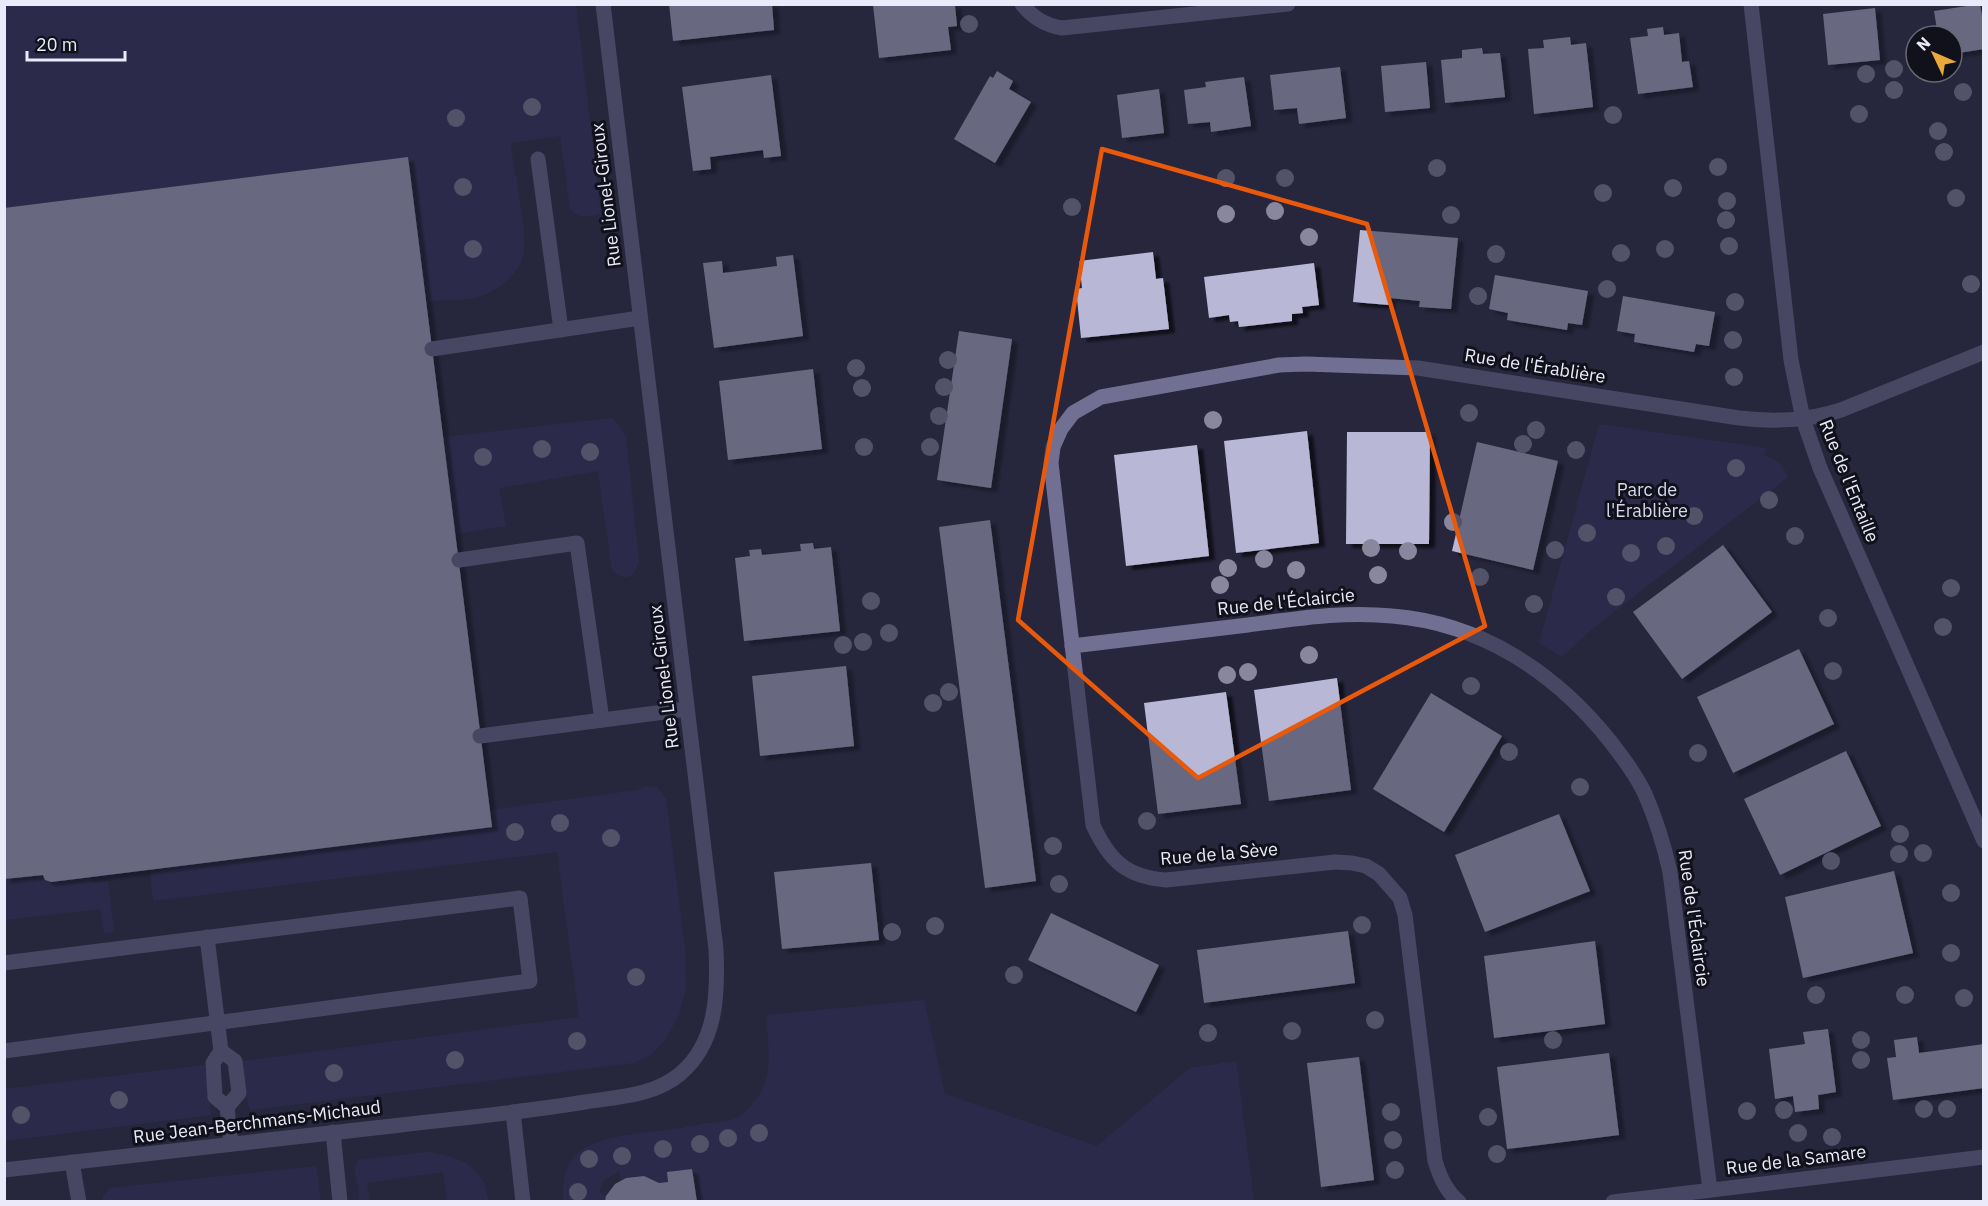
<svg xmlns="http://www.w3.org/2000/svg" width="1988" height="1206" font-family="'IBM Plex Sans',sans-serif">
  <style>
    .green { fill: #33305c }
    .building { fill: #b8b8d6; filter: url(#shadow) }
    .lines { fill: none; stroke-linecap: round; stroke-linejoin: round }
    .minor { stroke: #717093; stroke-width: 15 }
    .tree { fill: #88879e }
    .marked { fill: none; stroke: #e8590c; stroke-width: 4.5; stroke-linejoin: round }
    .labels { text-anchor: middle; stroke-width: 6; stroke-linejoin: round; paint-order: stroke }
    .street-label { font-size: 18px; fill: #eaeafa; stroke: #11111b }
    .park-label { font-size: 18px; fill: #d7d7ed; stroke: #11111b }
  </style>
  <defs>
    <filter id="shadow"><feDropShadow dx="6" dy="4" stdDeviation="1.5" flood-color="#0009"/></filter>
  </defs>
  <rect width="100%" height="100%" fill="#27263d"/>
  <g class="green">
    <path d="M4,5H576L601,214C588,216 578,220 570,208L560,136L511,143C513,170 530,237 522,259C516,277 495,292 478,297C462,301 443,300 426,301L408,157L5,208Z"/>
    <path d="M612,418L619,425L626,438L639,561L633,575C624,579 619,577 612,570L598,471L499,488L506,526L455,534L443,437Z"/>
    <path d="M1599,424L1766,448L1764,456C1777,459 1783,464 1788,477L1592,629L1562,657L1539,643Z"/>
    <path d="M647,786L657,787L666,799L685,949L686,989L679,1015L665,1040L652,1054L634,1063L250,1110L248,1104L242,1061L579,1017L557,852L153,901L150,870L491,827L490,810L637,790Z"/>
    <path d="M43,875L45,880L51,882L91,877L93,883L108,881L114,932L104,933L100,909L5,920L4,879Z"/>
    <path d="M924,1000L945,1094L1097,1146L1190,1068L1236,1061L1254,1201H697L692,1169L667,1172L668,1182C647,1185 648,1169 621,1180L619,1171L604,1180L599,1192L606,1196L605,1201L564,1202C557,1143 604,1138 649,1132C669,1130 689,1127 708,1123C718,1122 732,1121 740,1116C747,1112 756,1099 761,1092C774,1070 767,1039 766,1015Z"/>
    <path d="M205,1065L211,1115L5,1141L4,1089Z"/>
    <path d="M427,1152C449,1155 473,1160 484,1183C486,1188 487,1196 489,1201H447L443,1172L367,1183L370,1201H360L355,1168L358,1160Z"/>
    <path d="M316,1166L321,1201H103V1196L110,1188Z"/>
  </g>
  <g class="building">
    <path d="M669,4H772L774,30L673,41Z"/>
    <path d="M1980,4L1984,28V49L1952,54V36H1938L1934,11Z"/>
    <path d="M873,5H955L957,26L948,27L951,50L879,58Z"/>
    <path d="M1875,8L1880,60L1828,65L1823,14Z"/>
    <path d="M1663,27L1664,35L1679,33L1682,62L1689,61L1693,87L1638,94L1630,38L1648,36L1647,29Z"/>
    <path d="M1570,37L1571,45L1586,43L1593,107L1534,114L1528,49L1544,48L1543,40Z"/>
    <path d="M1482,48L1483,54L1500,53L1505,97L1445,103L1441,60L1462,58V50Z"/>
    <path d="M1426,62L1430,108L1385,112L1381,66Z"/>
    <path d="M1340,67L1346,118L1299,124L1297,108L1274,110L1270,75Z"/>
    <path d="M997,71L1013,81L1009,89L1031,102L995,163L954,139L990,76L993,78Z"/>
    <path d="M771,75L781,156L764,158L763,150L710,157L711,169L693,171L682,87Z"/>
    <path d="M1244,77L1251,126L1211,132L1210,122L1188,124L1184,90L1206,87L1205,82Z"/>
    <path d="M1159,89L1164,133L1122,138L1117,95Z"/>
    <path d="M408,157L492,827L51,882L45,880L43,875L4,879V208Z"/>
    <path d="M1360,230L1458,238L1451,309L1419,307L1420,301L1390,298L1389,305L1353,302Z"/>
    <path d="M1153,252L1156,279L1163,278L1169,329L1081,338L1076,289L1082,288L1079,261Z"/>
    <path d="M793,255L803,336L714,348L703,263L722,261L723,273L777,266L776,257Z"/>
    <path d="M1314,263L1319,305L1302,307L1303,313L1292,314V321L1239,327L1238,321L1230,322L1229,315L1209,318L1204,277Z"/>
    <path d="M1495,275L1588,291L1582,325L1568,323L1567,330L1507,320L1508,313L1489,309Z"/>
    <path d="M1623,296L1715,312L1709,346L1696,344L1694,352L1634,342L1635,334L1617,331Z"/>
    <path d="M959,331L1012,339L991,488L937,480Z"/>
    <path d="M813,369L822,449L728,460L719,381Z"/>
    <path d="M1307,431L1319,543L1236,553L1224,441Z"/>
    <path d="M1347,432H1430L1429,544H1346Z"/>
    <path d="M1477,442L1558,461L1533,570L1452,551Z"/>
    <path d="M1197,445L1209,556L1126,566L1114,455Z"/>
    <path d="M990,520L1036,881L985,888L939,527Z"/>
    <path d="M813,543L814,549L831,547L840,631L744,641L735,558L750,556L749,550L761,549L762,555L801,551L800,544Z"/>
    <path d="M1723,545L1772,612L1682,679L1633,612Z"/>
    <path d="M1799,649L1834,724L1733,773L1697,697Z"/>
    <path d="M846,666L854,746L760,756L752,676Z"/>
    <path d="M1337,678L1351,790L1269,801L1254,690Z"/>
    <path d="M1226,692L1241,804L1158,814L1144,703Z"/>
    <path d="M1431,693L1502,736L1444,832L1373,789Z"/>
    <path d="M1846,751L1881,826L1780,875L1744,799Z"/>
    <path d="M1559,814L1590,891L1485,932L1455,855Z"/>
    <path d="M871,863L879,940L782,949L774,872Z"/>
    <path d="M1894,871L1913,953L1803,978L1785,897Z"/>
    <path d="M1051,913L1159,965L1136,1012L1028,960Z"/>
    <path d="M1348,931L1355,983L1204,1003L1197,950Z"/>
    <path d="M1595,941L1605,1024L1494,1038L1484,956Z"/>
    <path d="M1828,1029L1836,1092L1818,1095L1819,1109L1795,1112L1793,1096L1775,1099L1769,1049L1805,1044L1803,1032Z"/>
    <path d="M1917,1037L1919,1053L1984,1044V1088L1893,1100L1887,1058L1896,1057L1894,1040Z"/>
    <path d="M1609,1053L1619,1135L1507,1149L1497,1067Z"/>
    <path d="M1359,1057L1374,1180L1321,1187L1307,1063Z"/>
    <path d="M692,1169L697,1202H605L606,1196L615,1184L626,1178L644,1176L659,1183L668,1182L667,1172Z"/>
  </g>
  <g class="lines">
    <g class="minor">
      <path d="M1022,4C1033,18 1045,25 1062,28L1288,4"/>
      <path d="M1751,4L1791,360L1803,419L1820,468L1984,841"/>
      <path d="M538,159L561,330"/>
      <path d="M432,349L640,318"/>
      <path d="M459,560L577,543L602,720"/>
      <path d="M1072,646C1131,639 1189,632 1248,625C1296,619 1343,611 1392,616C1481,623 1556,673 1610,741C1623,758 1636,775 1645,794C1656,819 1664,845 1670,872L1710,1190"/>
      <path d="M480,736L687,709"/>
      <path d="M207,937L221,1051L213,1063L215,1097L227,1107L239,1093L235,1061L221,1051"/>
      <path d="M4,963L520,898L530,981L4,1051"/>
      <path d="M227,1107L231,1144"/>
      <path d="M513,1112L523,1202"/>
      <path d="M333,1132L340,1202"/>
      <path d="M72,1162L79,1202"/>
      <path d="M4,1170C137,1155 269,1140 401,1125C462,1118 524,1112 585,1102C617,1097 654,1096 680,1074C717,1043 718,994 716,949L603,4"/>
      <path d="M1459,1202C1446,1191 1440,1177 1435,1161L1405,915L1400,898L1379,874L1366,866L1352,863L1335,862L1166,880C1126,877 1109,860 1093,825L1051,463L1053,447L1061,429L1073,413L1101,397L1279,365L1306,364L1418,368L1739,418C1775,422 1807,421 1841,410L1984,352"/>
      <path d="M1613,1202L1984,1157"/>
    </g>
  </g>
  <g class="tree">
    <circle cx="969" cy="24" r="9"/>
    <circle cx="1894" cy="69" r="9"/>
    <circle cx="1866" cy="74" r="9"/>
    <circle cx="1894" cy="90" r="9"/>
    <circle cx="1963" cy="92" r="9"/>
    <circle cx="532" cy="107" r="9"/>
    <circle cx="1859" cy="114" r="9"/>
    <circle cx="1613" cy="115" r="9"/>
    <circle cx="456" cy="118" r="9"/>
    <circle cx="1938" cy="131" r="9"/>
    <circle cx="1944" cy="152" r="9"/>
    <circle cx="1718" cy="167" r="9"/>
    <circle cx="1437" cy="168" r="9"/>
    <circle cx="1226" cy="178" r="9"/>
    <circle cx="1285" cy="178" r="9"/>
    <circle cx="463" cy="187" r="9"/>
    <circle cx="1673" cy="188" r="9"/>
    <circle cx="1603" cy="193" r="9"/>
    <circle cx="1956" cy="198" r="9"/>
    <circle cx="1727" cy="201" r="9"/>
    <circle cx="1072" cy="207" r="9"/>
    <circle cx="1275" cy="211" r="9"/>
    <circle cx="1226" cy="214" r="9"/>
    <circle cx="1451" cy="215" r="9"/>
    <circle cx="1726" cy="220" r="9"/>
    <circle cx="1309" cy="237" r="9"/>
    <circle cx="1729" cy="246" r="9"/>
    <circle cx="473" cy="249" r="9"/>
    <circle cx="1665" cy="249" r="9"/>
    <circle cx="1621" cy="253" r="9"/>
    <circle cx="1496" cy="254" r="9"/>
    <circle cx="1971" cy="284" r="9"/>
    <circle cx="1607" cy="289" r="9"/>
    <circle cx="1478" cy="296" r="9"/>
    <circle cx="1735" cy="302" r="9"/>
    <circle cx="1733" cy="340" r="9"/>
    <circle cx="948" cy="360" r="9"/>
    <circle cx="856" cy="368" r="9"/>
    <circle cx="1734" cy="377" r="9"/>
    <circle cx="944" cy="387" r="9"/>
    <circle cx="862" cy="388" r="9"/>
    <circle cx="1469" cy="413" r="9"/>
    <circle cx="939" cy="416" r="9"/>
    <circle cx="1213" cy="420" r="9"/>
    <circle cx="1536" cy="430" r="9"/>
    <circle cx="1523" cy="444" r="9"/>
    <circle cx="864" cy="447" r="9"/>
    <circle cx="930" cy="447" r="9"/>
    <circle cx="542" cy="449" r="9"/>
    <circle cx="1576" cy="450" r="9"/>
    <circle cx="590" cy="452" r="9"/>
    <circle cx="483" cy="457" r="9"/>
    <circle cx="1736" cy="468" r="9"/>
    <circle cx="1769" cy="500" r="9"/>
    <circle cx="1661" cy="509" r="9"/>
    <circle cx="1694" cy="516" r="9"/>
    <circle cx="1453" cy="522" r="9"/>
    <circle cx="1587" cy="533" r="9"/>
    <circle cx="1795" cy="536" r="9"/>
    <circle cx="1666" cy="546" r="9"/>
    <circle cx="1371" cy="548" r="9"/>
    <circle cx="1555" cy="550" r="9"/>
    <circle cx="1408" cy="551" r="9"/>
    <circle cx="1631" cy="553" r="9"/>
    <circle cx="1264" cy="559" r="9"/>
    <circle cx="1228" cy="568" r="9"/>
    <circle cx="1296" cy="570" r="9"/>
    <circle cx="1378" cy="575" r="9"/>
    <circle cx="1480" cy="577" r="9"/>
    <circle cx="1220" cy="585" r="9"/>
    <circle cx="1951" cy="588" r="9"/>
    <circle cx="1616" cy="597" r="9"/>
    <circle cx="871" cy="601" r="9"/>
    <circle cx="1534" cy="604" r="9"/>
    <circle cx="1828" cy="618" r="9"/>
    <circle cx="1943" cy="627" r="9"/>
    <circle cx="889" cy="633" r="9"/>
    <circle cx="863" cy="642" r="9"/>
    <circle cx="843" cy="645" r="9"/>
    <circle cx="1309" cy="655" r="9"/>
    <circle cx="1833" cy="671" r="9"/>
    <circle cx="1248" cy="672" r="9"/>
    <circle cx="1227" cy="675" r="9"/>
    <circle cx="1471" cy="686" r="9"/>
    <circle cx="949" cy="692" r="9"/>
    <circle cx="933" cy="703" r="9"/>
    <circle cx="1509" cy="752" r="9"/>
    <circle cx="1698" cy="753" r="9"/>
    <circle cx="1580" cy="787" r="9"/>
    <circle cx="1147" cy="821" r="9"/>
    <circle cx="560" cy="823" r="9"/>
    <circle cx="515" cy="832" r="9"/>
    <circle cx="1900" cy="834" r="9"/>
    <circle cx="611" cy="838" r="9"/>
    <circle cx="1053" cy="846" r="9"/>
    <circle cx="1923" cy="853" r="9"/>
    <circle cx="1899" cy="854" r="9"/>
    <circle cx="1831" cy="861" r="9"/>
    <circle cx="1059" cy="884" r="9"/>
    <circle cx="1951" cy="893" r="9"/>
    <circle cx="1362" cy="925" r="9"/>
    <circle cx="935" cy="926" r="9"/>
    <circle cx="892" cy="932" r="9"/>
    <circle cx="1951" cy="953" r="9"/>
    <circle cx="1014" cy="975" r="9"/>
    <circle cx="636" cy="977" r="9"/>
    <circle cx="1816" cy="995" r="9"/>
    <circle cx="1905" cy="995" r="9"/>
    <circle cx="1964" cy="998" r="9"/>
    <circle cx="1375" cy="1020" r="9"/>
    <circle cx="1292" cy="1031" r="9"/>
    <circle cx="1208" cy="1033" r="9"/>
    <circle cx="1553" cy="1040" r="9"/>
    <circle cx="1861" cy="1040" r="9"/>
    <circle cx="577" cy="1041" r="9"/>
    <circle cx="455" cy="1060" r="9"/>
    <circle cx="1861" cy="1060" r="9"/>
    <circle cx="334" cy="1073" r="9"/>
    <circle cx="119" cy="1100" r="9"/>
    <circle cx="1924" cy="1109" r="9"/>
    <circle cx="1947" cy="1109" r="9"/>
    <circle cx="1784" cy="1110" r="9"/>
    <circle cx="1747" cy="1111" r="9"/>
    <circle cx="1391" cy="1112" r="9"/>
    <circle cx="21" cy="1115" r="9"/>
    <circle cx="1488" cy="1117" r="9"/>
    <circle cx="759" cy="1133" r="9"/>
    <circle cx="1798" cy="1133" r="9"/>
    <circle cx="1832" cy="1137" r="9"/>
    <circle cx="728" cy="1138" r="9"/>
    <circle cx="1393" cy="1140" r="9"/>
    <circle cx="700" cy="1144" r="9"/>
    <circle cx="663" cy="1149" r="9"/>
    <circle cx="1497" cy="1154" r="9"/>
    <circle cx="622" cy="1156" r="9"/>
    <circle cx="589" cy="1159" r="9"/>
    <circle cx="1395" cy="1170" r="9"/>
    <circle cx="578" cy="1192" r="9"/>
  </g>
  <path d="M0 0H1988V1206H0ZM1102,149L1367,224L1485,626L1198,778L1018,620Z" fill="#27263d" fill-opacity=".55" fill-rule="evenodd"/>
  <path class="marked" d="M1102,149L1367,224L1485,626L1198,778L1018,620Z"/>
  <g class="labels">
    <g class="street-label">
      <text transform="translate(606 195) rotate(-97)" y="6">Rue Lionel-Giroux</text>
      <text transform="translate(1535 366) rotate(9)" y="6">Rue de l'Érablière</text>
      <text transform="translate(1849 481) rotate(68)" y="6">Rue de l'Entaille</text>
      <text transform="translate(1286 602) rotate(-6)" y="6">Rue de l'Éclaircie</text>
      <text transform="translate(664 677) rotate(-97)" y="6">Rue Lionel-Giroux</text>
      <text transform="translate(1219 854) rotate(-5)" y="6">Rue de la Sève</text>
      <text transform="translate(1694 918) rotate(82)" y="6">Rue de l'Éclaircie</text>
      <text transform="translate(257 1122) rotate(-7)" y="6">Rue Jean-Berchmans-Michaud</text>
      <text transform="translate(1796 1160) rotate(-7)" y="6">Rue de la Samare</text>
    </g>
    <g class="park-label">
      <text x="1647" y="496">Parc de<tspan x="1647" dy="21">l'Érablière</tspan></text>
    </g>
  </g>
  <rect width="1988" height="1206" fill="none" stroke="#eaeafa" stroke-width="12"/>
  <g transform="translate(1934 54) rotate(314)"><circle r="28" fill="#11111b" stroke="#686874" stroke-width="1.5"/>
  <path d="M0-4.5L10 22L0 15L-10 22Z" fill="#eca93b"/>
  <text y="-9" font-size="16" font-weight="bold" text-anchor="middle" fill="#eaeafa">N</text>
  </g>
  <path d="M27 51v9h98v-9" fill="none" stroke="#eaeafa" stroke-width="3"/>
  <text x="36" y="51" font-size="18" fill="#eaeafa" stroke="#11111b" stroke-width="4.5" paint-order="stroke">20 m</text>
</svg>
